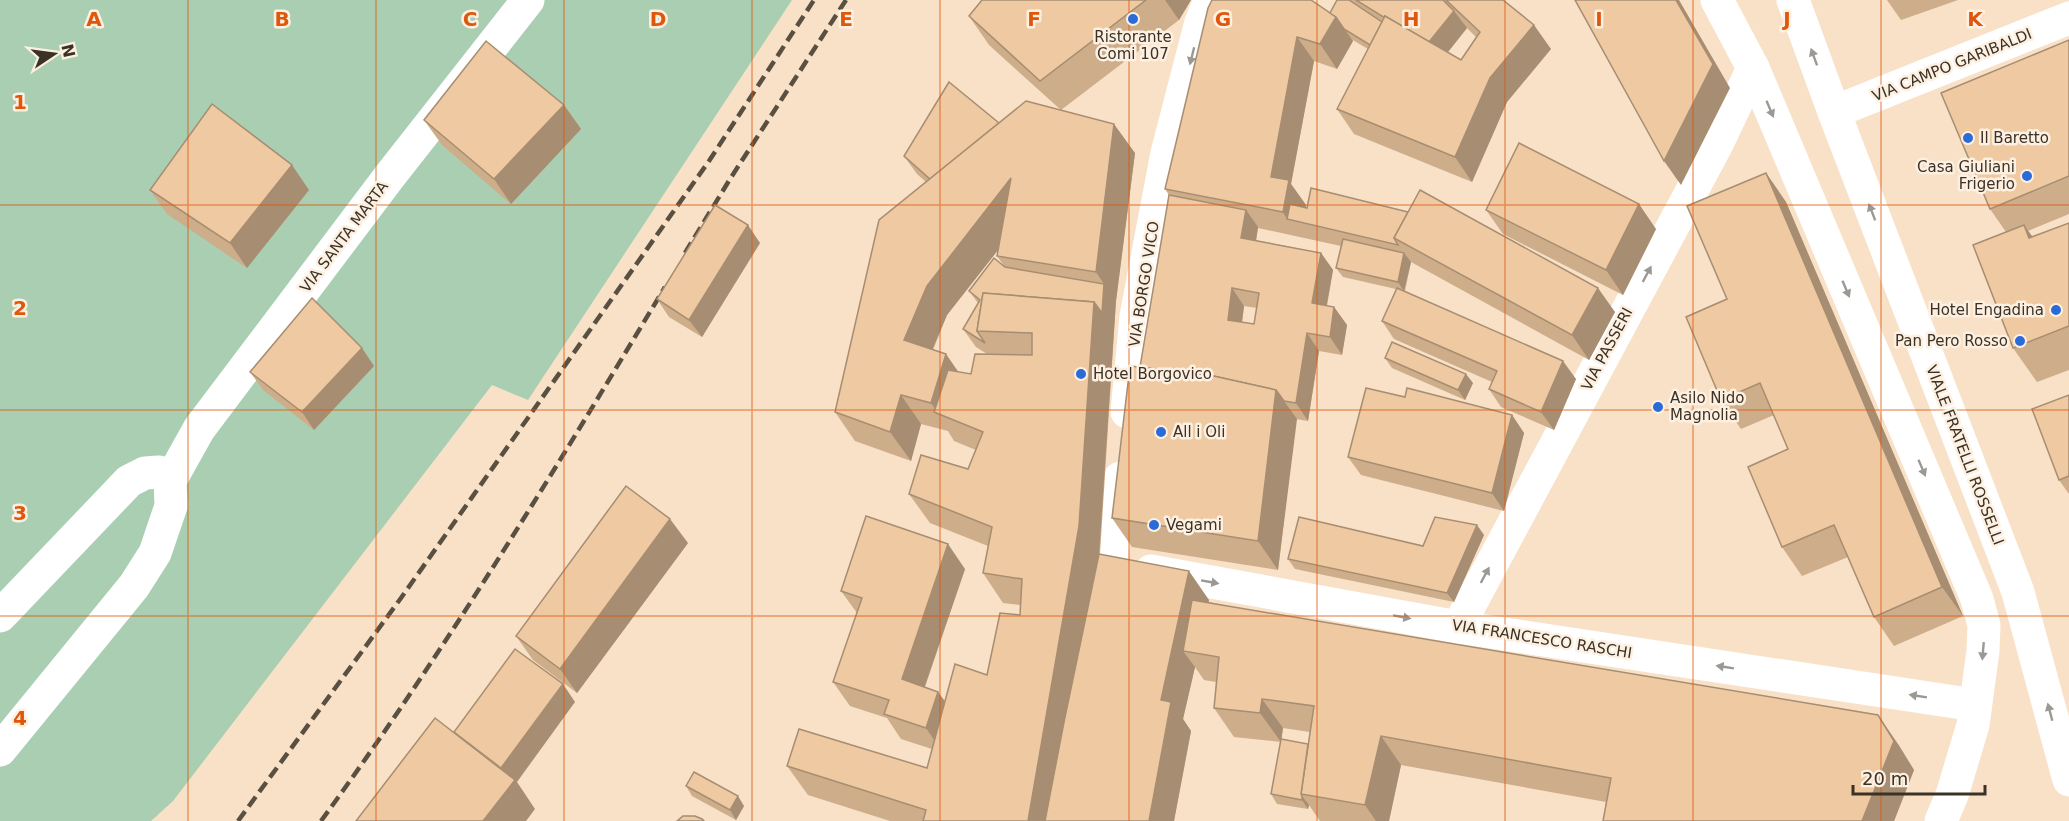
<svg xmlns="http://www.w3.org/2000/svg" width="2069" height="821" font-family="'DejaVu Sans',sans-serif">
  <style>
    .green { fill: #a9ceb1 }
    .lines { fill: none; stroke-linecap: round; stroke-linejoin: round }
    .minor { stroke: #fff; stroke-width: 33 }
    .primary { stroke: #fff; stroke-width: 33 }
    .rail { stroke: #5a5042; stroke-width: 4.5; stroke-dasharray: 12 6; stroke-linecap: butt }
    .wall { fill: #cdad8a; fill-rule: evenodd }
    .shaded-wall { fill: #a78d71 }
    .building { fill: #eec9a1; stroke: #a78d71; stroke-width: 1.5; fill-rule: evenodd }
    .oneway { fill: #9c9893 }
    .grid { fill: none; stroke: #df570d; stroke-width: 1.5; stroke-opacity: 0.55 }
    .poi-dot { fill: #2a6bd8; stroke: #fef0e1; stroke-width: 2 }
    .labels { text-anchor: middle; stroke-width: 5; stroke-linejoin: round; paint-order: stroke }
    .poi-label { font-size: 15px; fill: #3a3227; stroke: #fef0e1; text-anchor: start }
    .street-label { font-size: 15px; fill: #3a3227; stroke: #fef0e1 }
    .grid-label { font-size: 20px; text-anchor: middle; font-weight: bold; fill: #df570d; stroke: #fef0e1; stroke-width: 5; stroke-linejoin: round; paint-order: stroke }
  </style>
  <rect width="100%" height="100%" fill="#f8e1c7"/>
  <path class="green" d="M0,0H792L528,400L492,385L173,801L151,821H0Z"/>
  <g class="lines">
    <g class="minor">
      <path d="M1834,112L2069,18"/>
      <path d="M1127,412L1136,316L1167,153L1201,22L1210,0"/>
      <path d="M170,481L199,429L389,177L528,0"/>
      <path d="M1151,571L1458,627L1975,705"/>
      <path d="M1105,599L1111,564L1120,478"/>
      <path d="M0,616L129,481L145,473L159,472L170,481L171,506L155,553L134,586L0,750"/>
      <path d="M1458,627L1717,144L1753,68"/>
    </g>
    <g class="primary">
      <path d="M1717,0L1753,68L1977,599L1984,625L1983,651L1973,725L1952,795L1941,821"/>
      <path d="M1793,0L1834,112L2018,592L2069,780"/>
    </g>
    <g class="rail">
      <path d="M685,253L730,179L846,0"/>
      <path d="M238,821L401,598L709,161L814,0"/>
      <path d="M321,821C446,650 556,468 665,287"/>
    </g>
  </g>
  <g class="wall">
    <path d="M982,0H1191L1179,20L1061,110L989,45L969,16Z"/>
    <path d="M1337,0H1503L1551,49L1507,102L1472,182L1354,134L1337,109L1368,49L1351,39L1353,41L1337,69L1314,61L1291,184L1306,205L1305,207L1615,312L1589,360L1411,262L1405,291L1576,379L1554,430L1501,407L1489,389L1492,382L1394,339L1382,321L1396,289L1343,277L1336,268L1341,246L1258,228L1256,240L1321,253L1333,270L1327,306L1334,307L1347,325L1342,355L1319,351L1308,421L1296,419L1278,570L1132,547L1112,518L1140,367L1169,195L1165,189L1208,8L1330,13ZM1467,28L1476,37L1461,60L1448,52ZM1244,306L1257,308L1254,324L1242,322Z"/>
    <path d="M1887,0H1958L1901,20Z"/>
    <path d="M2069,40V214L2028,231L2033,237L2069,223V370L2037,382L2013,348L2006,232L1990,209Z"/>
    <path d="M564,105L581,129L511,204L442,145L424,120Z"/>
    <path d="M999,123L1135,153L1116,301L1100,554L1209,600V602L1898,744L1914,770L1894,821H1603L1606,802L1401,765L1389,821H1320L1309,805L1308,809L1277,804L1271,794L1308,744L1310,732L1283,728L1281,742L1234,737L1214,708L1216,682L1204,680L1195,667L1183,719L1191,731L1174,821H890L808,795L787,766L927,768L932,749L901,739L887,718L850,706L833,682L857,613L841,591L965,569L925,687L938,692L945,701L987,675L1020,615V605L1003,603L983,573L988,546L930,523L909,494L968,469L976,450L954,441L948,431L921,424L911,461L855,441L835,412L926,182L917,174L904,156ZM998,250L997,256L1005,267L969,291L978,303L963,329L976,347L987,354L971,374L958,372L933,350L947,315Z"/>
    <path d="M1766,173L1786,202L1963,616L1894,646L1874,617L1848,557L1802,576L1782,547L1788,449L1774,415L1741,429L1721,400L1727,299Z"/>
    <path d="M150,190H309L247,268L167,214Z"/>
    <path d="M1486,210L1656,229L1623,295L1503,234Z"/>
    <path d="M760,243L702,337L669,317L657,299Z"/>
    <path d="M1385,358L1473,383L1465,400L1392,368Z"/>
    <path d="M374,366L314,430L263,390L250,372Z"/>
    <path d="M2069,395V494L2059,480Z"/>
    <path d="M1405,397L1512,415L1524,433L1504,511L1361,475L1348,457Z"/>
    <path d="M1484,535L1454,602L1295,569L1288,559L1423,546Z"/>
    <path d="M688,543L577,693L533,660L516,636Z"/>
    <path d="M686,786L744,806L736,820L692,796Z"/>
  </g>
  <g class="shaded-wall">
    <path d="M1165,0H1191L1179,20Z"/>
    <path d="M1676,0H1679L1730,88L1681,185L1664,161Z"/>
    <path d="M1454,11L1467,28L1440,62L1427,44Z"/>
    <path d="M1336,17L1353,41L1337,69L1320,44Z"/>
    <path d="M1534,25L1551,49L1507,102L1472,182L1455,157L1490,78Z"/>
    <path d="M1297,37L1314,61L1291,184L1306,205L1303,222L1287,219L1283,212L1271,177Z"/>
    <path d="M564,105L581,129L511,204L494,179Z"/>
    <path d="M1114,124L1135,153L1116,301L1099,555L1053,821H1028L1094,302L1104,284L1096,272Z"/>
    <path d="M292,165L309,190L247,268L230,243Z"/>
    <path d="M1766,173L1786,202L1963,616L1942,587Z"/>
    <path d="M1011,178L1031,208L947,315L924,369L904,340L927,286Z"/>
    <path d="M1639,204L1656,229L1623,295L1606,270Z"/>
    <path d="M1246,210L1258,227L1254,255L1241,238Z"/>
    <path d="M748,225L760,243L702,337L689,320Z"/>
    <path d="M2024,225L2048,259L2029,238Z"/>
    <path d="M1321,253L1333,270L1324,320L1312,303Z"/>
    <path d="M1404,253L1411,262L1404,291L1398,282Z"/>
    <path d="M1232,288L1244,306L1240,338L1228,320Z"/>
    <path d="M1598,288L1615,312L1589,360L1572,335Z"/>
    <path d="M1334,307L1347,325L1342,355L1330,337Z"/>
    <path d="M1307,333L1319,351L1308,421L1296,403Z"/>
    <path d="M362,348L374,366L314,430L302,412Z"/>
    <path d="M946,354L966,383L938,413L931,403Z"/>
    <path d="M1563,361L1576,379L1554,430L1541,412Z"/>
    <path d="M1466,374L1473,383L1465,400L1458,390Z"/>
    <path d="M1276,390L1297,419L1278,570L1258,541Z"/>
    <path d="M901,395L921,424L911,461L890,432Z"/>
    <path d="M1512,415L1524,433L1504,511L1492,493Z"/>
    <path d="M670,519L688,543L577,693L560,669Z"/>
    <path d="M1477,525L1484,535L1454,602L1447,593Z"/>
    <path d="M948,544L965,569L919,703L902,679Z"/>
    <path d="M1189,571L1209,600L1198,653L1183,651L1195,667L1183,719L1191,731L1174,821H1149L1161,700Z"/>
    <path d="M563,684L575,702L517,782L535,809L526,821H483L501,768Z"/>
    <path d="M938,692L955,716L943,753L926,728Z"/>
    <path d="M1262,699L1283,728L1281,742L1260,713Z"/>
    <path d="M1878,715L1898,744L1914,770L1894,821H1862Z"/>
    <path d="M1381,736L1401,765L1389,821H1376L1365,805Z"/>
    <path d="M738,796L744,806L736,820L730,810Z"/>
    <path d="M1302,796L1309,805L1308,809L1302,800Z"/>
  </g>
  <g class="building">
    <path d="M982,0H1146L1040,81L969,16Z"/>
    <path d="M1212,0H1311L1336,17L1320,44L1297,37L1271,177L1289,180L1283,212L1165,189L1208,8Z"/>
    <path d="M1337,0H1349L1382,22L1370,45L1344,29L1336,17L1330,13Z"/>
    <path d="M1356,0H1443L1454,11L1429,42L1385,16V18Z"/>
    <path d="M1446,0H1503L1534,25L1490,78L1455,157L1337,109L1385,16L1461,60L1480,32Z"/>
    <path d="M1575,0H1676L1713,64L1664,161Z"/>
    <path d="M2069,40V176L1990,209L1941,93Z"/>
    <path d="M486,41L564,105L494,179L424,120Z"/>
    <path d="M949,82L999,123L930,179L904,156Z"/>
    <path d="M1026,101L1114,124L1096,272L997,256L1011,178L927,286L904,340L946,354L931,403L901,395L890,432L835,412L879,220Z"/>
    <path d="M212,104L292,165L230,243L150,190Z"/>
    <path d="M1519,143L1639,204L1606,270L1486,210Z"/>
    <path d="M1766,173L1942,587L1874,617L1834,525L1782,547L1748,467L1788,449L1760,383L1721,400L1686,317L1727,299L1687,206Z"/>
    <path d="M1311,188L1408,212L1394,238L1398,245L1287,219L1290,204L1307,208Z"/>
    <path d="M1420,190L1598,288L1572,335L1394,238Z"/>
    <path d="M1169,195L1246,210L1241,238L1321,253L1312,303L1334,307L1330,337L1307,333L1296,403L1284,401L1276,390L1209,375L1140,367ZM1232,288L1259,293L1254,324L1228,320Z"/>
    <path d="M715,205L748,225L689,320L657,299Z"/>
    <path d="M2069,223V326L2013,348L1973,245L2024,225L2029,238Z"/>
    <path d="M1343,239L1404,253L1398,282L1336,268Z"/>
    <path d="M994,258L1005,267L1104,284L1102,313L1094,302L983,293L977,331L985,343L963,329L980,300L969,291Z"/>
    <path d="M1397,288L1563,361L1541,412L1489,389L1497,371L1382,321Z"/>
    <path d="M983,293L1094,302L1079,526L1028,821H923L926,810L787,766L799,729L927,768L955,664L987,675L1000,613L1020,615L1022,579L983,573L992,527L909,494L921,455L968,469L983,432L934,412L948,370L971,374L975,354L1032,355V333L977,331Z"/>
    <path d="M312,298L362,348L302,412L250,372Z"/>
    <path d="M1392,342L1466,374L1458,390L1385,358Z"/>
    <path d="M1130,366L1209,375L1276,390L1258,541L1112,518Z"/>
    <path d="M1366,388L1405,397L1407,388L1512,415L1492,493L1348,457Z"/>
    <path d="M2069,395V476L2059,480L2032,409Z"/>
    <path d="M626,486L670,519L560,669L516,636Z"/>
    <path d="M866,516L948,544L902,679L938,692L926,728L884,714L889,700L833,682L862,598L841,591Z"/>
    <path d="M1299,517L1423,546L1435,517L1477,525L1447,593L1288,559Z"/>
    <path d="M1099,554L1189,571L1161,700L1171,702L1149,821H1045L1064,722Z"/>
    <path d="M1192,600L1878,715L1894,741L1862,821H1603L1611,778L1381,736L1365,805L1301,794L1314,706L1262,699L1260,713L1214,708L1219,657L1183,651Z"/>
    <path d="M515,649L563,684L501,768L454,732Z"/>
    <path d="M435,718L515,780L483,821H356Z"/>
    <path d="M1281,739L1308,744L1301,794L1302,796V800L1271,794Z"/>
    <path d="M694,772L738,796L730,810L686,786Z"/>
    <path d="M683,816H695L702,819L704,821H677Z"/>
  </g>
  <defs><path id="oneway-solid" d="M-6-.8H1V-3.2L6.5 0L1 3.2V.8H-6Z" transform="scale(1.5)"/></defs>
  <g class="oneway">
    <use href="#oneway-solid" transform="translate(1192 56) rotate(104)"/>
    <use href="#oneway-solid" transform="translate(1814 57) rotate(-110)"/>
    <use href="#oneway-solid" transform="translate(1770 109) rotate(67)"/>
    <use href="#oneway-solid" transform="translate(1872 212) rotate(-111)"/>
    <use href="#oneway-solid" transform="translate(1647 274) rotate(-62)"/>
    <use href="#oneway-solid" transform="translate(1846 289) rotate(67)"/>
    <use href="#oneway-solid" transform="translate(1922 468) rotate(67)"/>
    <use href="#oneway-solid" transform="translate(1485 575) rotate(-62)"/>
    <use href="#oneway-solid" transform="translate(1210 582) rotate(10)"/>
    <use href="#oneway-solid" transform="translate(1402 617) rotate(10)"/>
    <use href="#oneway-solid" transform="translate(1983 651) rotate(95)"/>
    <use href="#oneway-solid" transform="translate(1725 667) rotate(-171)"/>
    <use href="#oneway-solid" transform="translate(1918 696) rotate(-171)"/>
    <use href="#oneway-solid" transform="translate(2050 712) rotate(-105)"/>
  </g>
  <path class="grid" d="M188,0V821M376,0V821M564,0V821M752,0V821M940,0V821M1129,0V821M1317,0V821M1505,0V821M1693,0V821M1881,0V821M0,205H2069M0,410H2069M0,616H2069"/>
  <g class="poi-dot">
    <circle cx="1133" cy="19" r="6"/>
    <circle cx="1968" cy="138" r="6"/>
    <circle cx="2027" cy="176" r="6"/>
    <circle cx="2056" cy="310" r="6"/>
    <circle cx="2020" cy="341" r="6"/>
    <circle cx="1081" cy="374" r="6"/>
    <circle cx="1658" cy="407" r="6"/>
    <circle cx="1161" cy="432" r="6"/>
    <circle cx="1154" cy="525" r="6"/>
  </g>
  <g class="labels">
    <g class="poi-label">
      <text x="1133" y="42" text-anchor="middle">Ristorante<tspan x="1133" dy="17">Comi 107</tspan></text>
      <text x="1980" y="143">Il Baretto</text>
      <text x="2015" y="172" text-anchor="end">Casa Giuliani<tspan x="2015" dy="17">Frigerio</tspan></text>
      <text x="2044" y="315" text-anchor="end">Hotel Engadina</text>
      <text x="2008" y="346" text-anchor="end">Pan Pero Rosso</text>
      <text x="1093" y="379">Hotel Borgovico</text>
      <text x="1670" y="403">Asilo Nido<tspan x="1670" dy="17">Magnolia</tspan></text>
      <text x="1173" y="437">All i Oli</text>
      <text x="1166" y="530">Vegami</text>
    </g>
    <g class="street-label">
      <text transform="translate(1952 65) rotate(-22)" y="5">VIA CAMPO GARIBALDI</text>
      <text transform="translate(344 237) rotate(-53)" y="5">VIA SANTA MARTA</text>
      <text transform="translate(1144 284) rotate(-81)" y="5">VIA BORGO VICO</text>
      <text transform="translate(1607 349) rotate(-62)" y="5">VIA PASSERI</text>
      <text transform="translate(1965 455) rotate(69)" y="5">VIALE FRATELLI ROSSELLI</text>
      <text transform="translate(1542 639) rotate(9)" y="5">VIA FRANCESCO RASCHI</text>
    </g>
  </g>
  <g class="grid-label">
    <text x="94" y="26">A</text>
    <text x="282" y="26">B</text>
    <text x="470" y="26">C</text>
    <text x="658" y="26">D</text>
    <text x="846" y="26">E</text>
    <text x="1034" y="26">F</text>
    <text x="1223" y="26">G</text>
    <text x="1411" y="26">H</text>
    <text x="1599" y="26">I</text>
    <text x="1787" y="26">J</text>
    <text x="1975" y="26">K</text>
    <text x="20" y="109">1</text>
    <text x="20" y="315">2</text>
    <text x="20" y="520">3</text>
    <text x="20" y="725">4</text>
  </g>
  <g transform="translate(54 54) rotate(77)" stroke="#fef0e1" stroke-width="4.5" paint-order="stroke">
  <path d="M0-4.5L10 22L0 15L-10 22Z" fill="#3a3227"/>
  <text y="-9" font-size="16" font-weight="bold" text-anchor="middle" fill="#3a3227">N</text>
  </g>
  <path d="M1853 785v9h132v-9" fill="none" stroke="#3a3227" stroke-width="3"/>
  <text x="1862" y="785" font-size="18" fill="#3a3227" stroke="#fef0e1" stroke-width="4.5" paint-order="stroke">20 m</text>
</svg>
